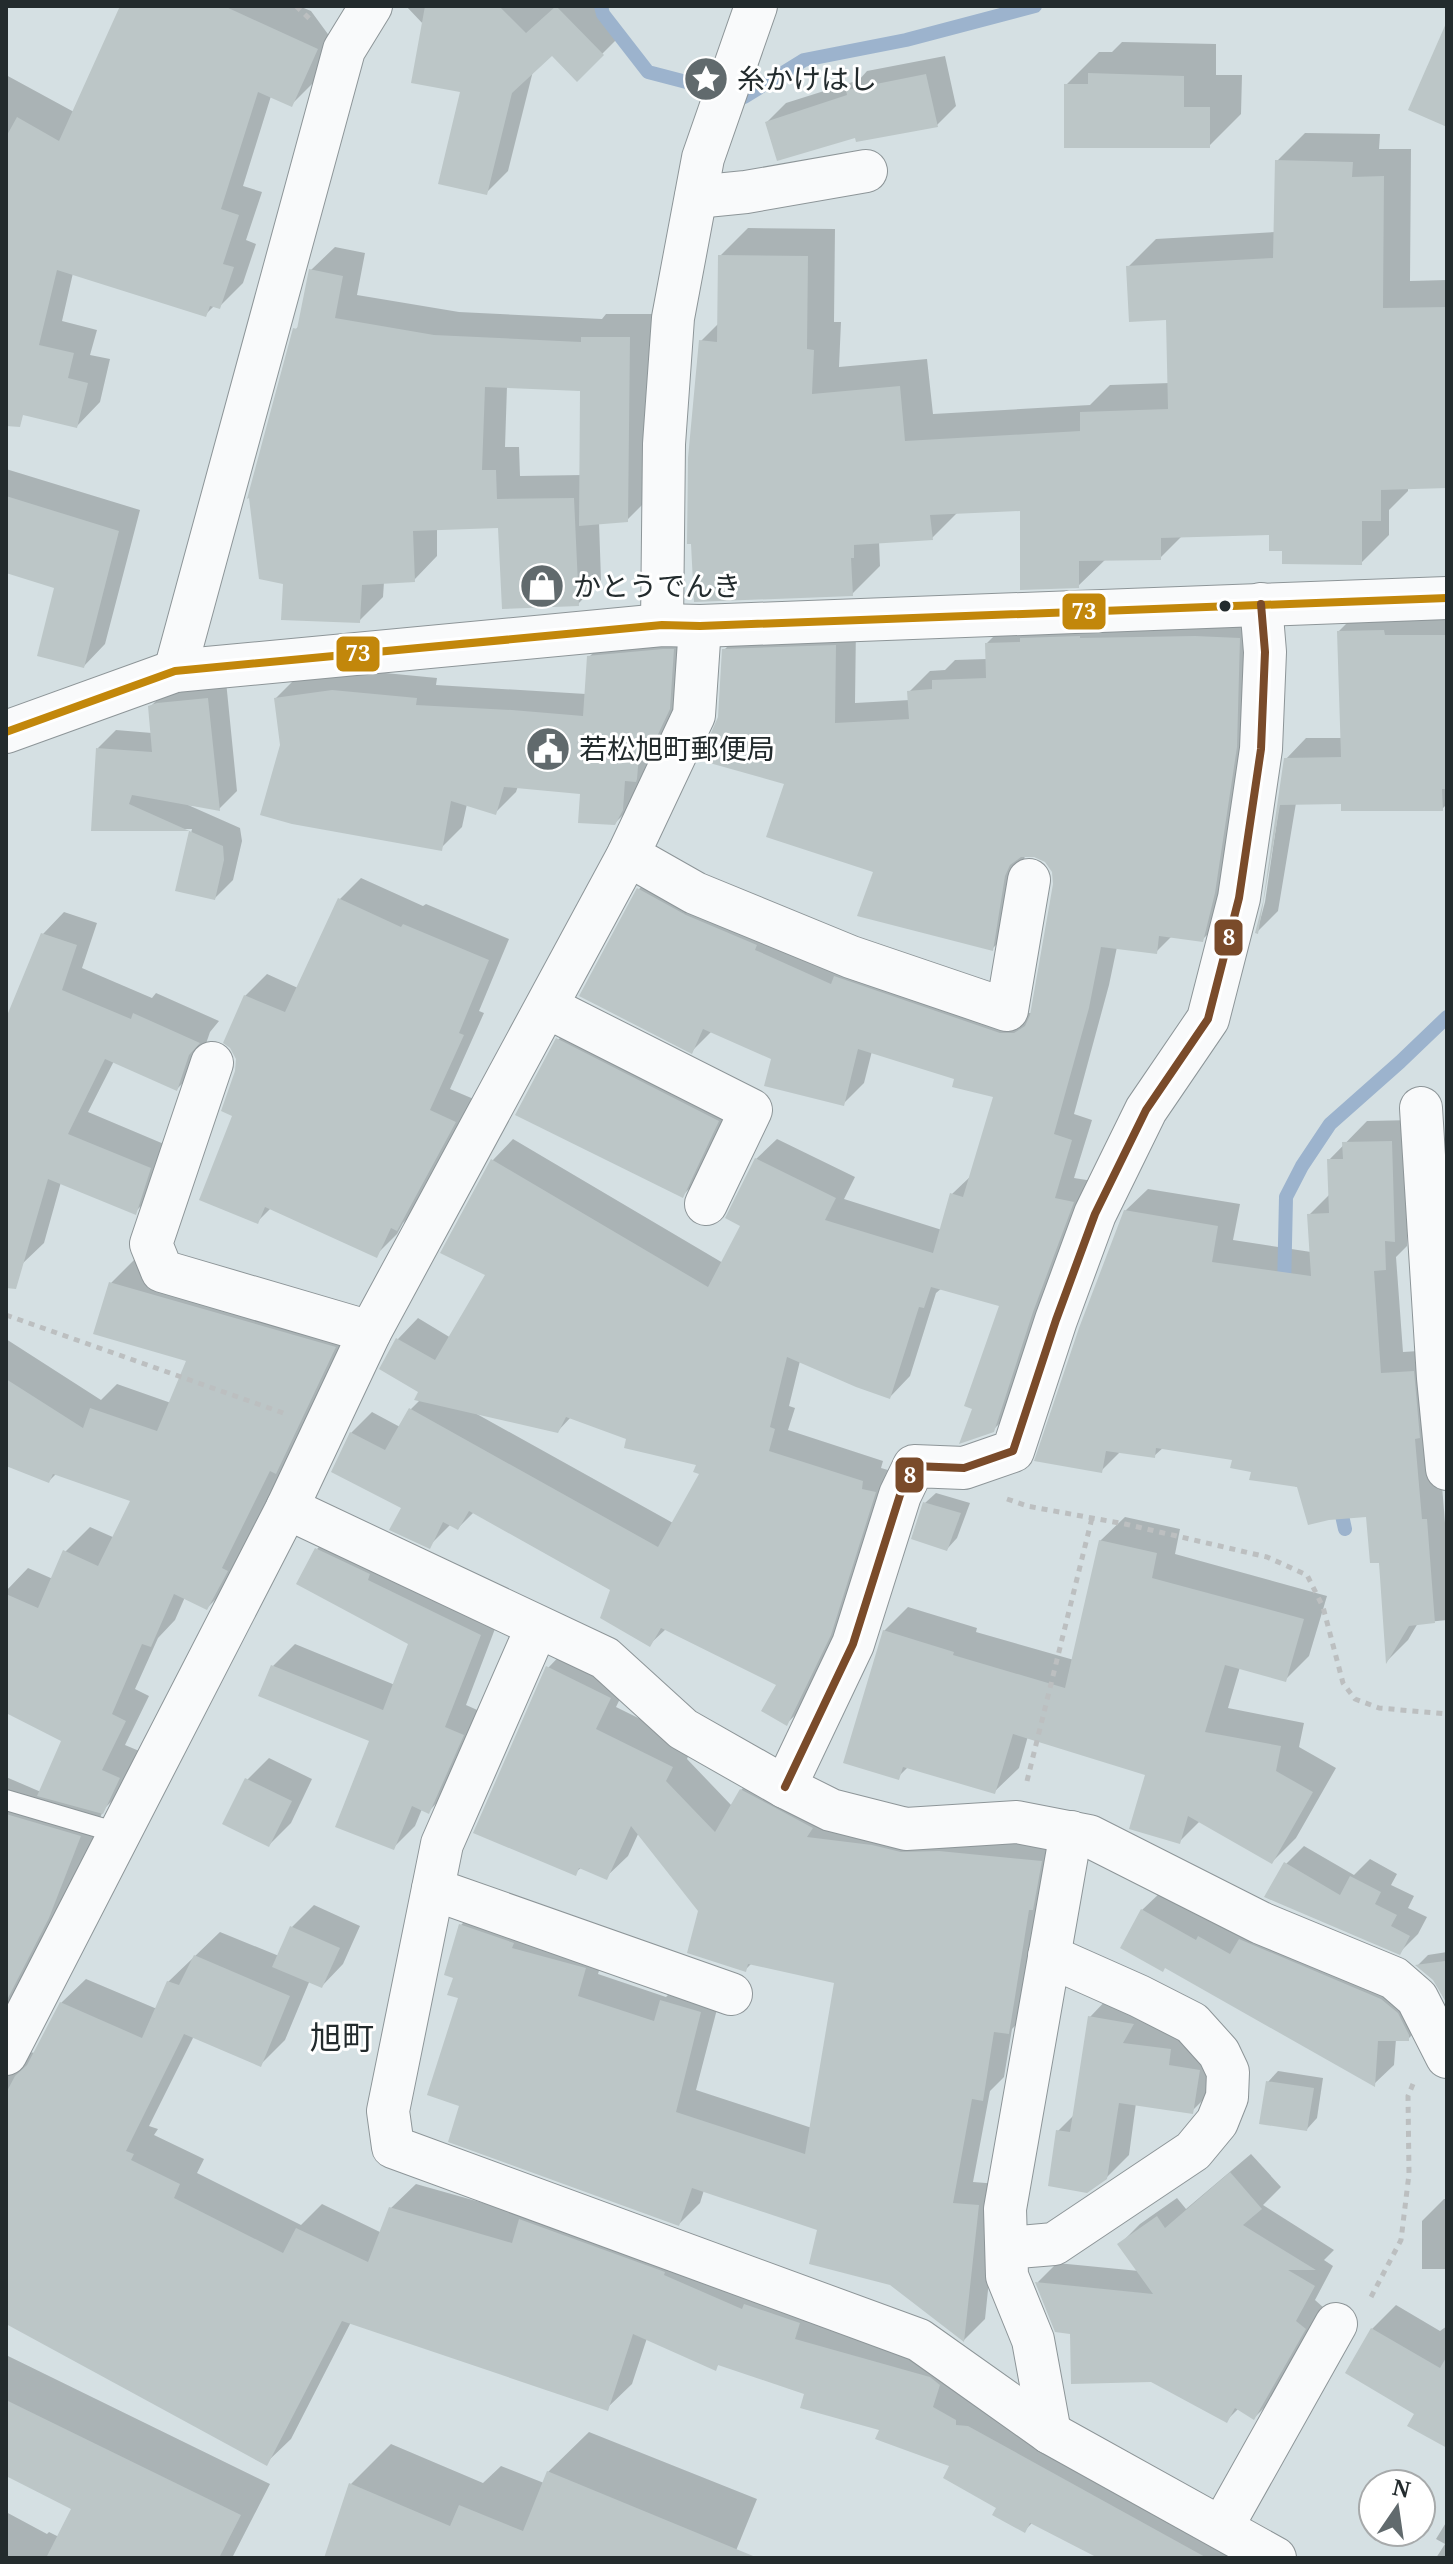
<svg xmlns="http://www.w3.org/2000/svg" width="1453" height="2564" font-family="'Noto Serif','Noto Sans JP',serif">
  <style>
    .shadow { fill: #0003; fill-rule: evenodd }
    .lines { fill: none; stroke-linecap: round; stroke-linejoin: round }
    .stream { stroke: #9cb3cd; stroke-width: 14 }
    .building { fill: #bcc6c7 }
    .lane-casing { stroke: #8d9598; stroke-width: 22 }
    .street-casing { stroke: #8d9598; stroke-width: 44 }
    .path { stroke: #bcbfc0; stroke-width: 5; stroke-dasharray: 6 6; stroke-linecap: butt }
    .lane { stroke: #f9fafb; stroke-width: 20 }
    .street { stroke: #f9fafb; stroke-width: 42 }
    .bus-1-casing { stroke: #fff; stroke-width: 14 }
    .bus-2-casing { stroke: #fff; stroke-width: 14 }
    .bus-1 { stroke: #c2870b; stroke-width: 8 }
    .bus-2 { stroke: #7a4b2a; stroke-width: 8 }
    .bus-dot { fill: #232b2d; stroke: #fff; stroke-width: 3 }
    .labels { text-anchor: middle; stroke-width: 6; stroke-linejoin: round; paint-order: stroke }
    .poi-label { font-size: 28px; fill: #232b2d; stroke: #fff; text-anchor: start }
    .quarter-label { font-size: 32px; fill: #232b2d; stroke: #fff }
    .line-badge { stroke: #fff; stroke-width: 3 }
    .badge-label { font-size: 22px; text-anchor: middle; font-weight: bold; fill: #fff }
  </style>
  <rect width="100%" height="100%" fill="#d5e0e3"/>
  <g class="shadow">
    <path d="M123,6H299L311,11L333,41L315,81L291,105L271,96L243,186L262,192L246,240L256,244L243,283L219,307L214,306L205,315L73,273L62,321L97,330L90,355L110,359L100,402L77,426L6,409V75L74,112Z"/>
    <path d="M406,6H599L624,32L577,79L552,53L533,71L508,171L486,193L462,91L424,25Z"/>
    <path d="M1122,42L1216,44V75H1242L1241,114L1209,146L1066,85L1099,52H1112Z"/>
    <path d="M945,56L956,106L937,125L767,122L786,103L859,80L867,71Z"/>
    <path d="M1305,133L1380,134L1379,149H1411L1410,281L1447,280V486L1408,487V491L1389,510V535L1361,563L1284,549L1271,533L1183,535L1160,558L1106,559L1078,586L1022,509L958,512L932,538L879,541L880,566L852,594L701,341L719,323L720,256L748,228L835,229L834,322H841L839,367L927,359L933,414L1090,405L1110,385L1170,383L1168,318L1128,267L1156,239L1276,232L1277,161Z"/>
    <path d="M335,247L365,253L357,295L459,312L602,319L606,314H653L651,496L627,520L599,522L601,580L578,604L500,526L437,528V556L414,580L384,582L383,597L359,621L295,330L300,325L311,270ZM507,386L582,389V475L520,476L519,447H505Z"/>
    <path d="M6,469L140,510L105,644L84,666L57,586L6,571Z"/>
    <path d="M1359,611L1447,615V804L1442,809L1342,802L1296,803L1278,911L1257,932L1265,902L1286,759L1306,738H1342L1339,631Z"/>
    <path d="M1260,618L1223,919L1202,940L1172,936L1156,952L1117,947L1109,985L1074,1114L1092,1120L1074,1178L1093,1181L1014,1409L993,1430L974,1408L1002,1305L942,1288L936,1293L910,1376L890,1397L800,1361L789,1406L795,1408L788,1430L883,1461L881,1468L895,1472L851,1613L808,1703L787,1723L779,1684L666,1629L650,1644L612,1589L474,1512L458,1528L451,1524L429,1546L351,1433L372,1412L400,1427L411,1409L421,1399V1391L382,1368L398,1339L418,1318L451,1338L488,1275L443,1252L493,1160L513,1139L723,1263L743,1225L756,1159L777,1139L855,1177L844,1199L942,1230L952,1194L972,1175L996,1095L956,1078L872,1051L864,1083L843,1104L773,1058L712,1031L692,1051L639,889L660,869L1022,1013H1033L1055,884L1054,872L1046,861L1034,855H1025L1012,929L992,949L876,871L720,718L724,650L745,629L856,625L855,703L910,700L909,692L930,671L945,670L955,660L987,659V643L1007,623ZM475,1413L558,1431L571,1417L698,1463L702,1473L673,1523Z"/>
    <path d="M695,629L673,724L659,738L657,756L645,770L643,787L636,802L615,823L582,792L518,786L516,792L495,813L467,804L462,827L441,848L282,745L276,698L297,677L354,670L437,678L436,685L586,694L589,657L610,636Z"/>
    <path d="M226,681L237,791L219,809L188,805L240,828L242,841L233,880L215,898L178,889L192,829H93L98,748L116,730L152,733L150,707L168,689Z"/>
    <path d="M361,878L423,906L426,904L509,939L479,1011L484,1013L450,1089L476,1100L418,1208L403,1223L397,1234L376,1255L271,1208L258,1221L235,1114L237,1071L245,996L267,974L298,988L340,899Z"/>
    <path d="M64,912L97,923L82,968L152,998L156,993L219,1021L210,1032L198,1067L177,1089L114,1061L88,1112L171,1147L156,1191L135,1212L61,1182L44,1243L22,1264L6,1260V1023L43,934Z"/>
    <path d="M579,1018L739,1099L704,1174L683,1195L558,1040Z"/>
    <path d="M1414,1120L1427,1218L1407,1237V1246L1396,1257L1403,1352L1435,1350L1439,1448L1445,1523H1447V1620L1418,1623L1408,1640L1388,1660L1381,1561L1368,1515L1254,1470L1234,1459L1164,1447L1154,1456L1121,1451L1101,1471L1125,1211L1148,1189L1240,1204L1233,1240L1311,1252L1309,1215L1330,1194L1329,1160L1367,1121Z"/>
    <path d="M136,1258L359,1322L245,1543L232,1583L207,1608L185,1597L175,1620L158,1638L135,1689L149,1696L125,1745L144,1753L127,1786L103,1810L19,2051L36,2053L61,2003L86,1979L157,2009L168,1982L220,1932L279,1956L292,1927L314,1905L360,1926L343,1964L322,1986L310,1980L285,2040L260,2065L194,2036L149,2126L158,2129L154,2135L204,2159L197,2173L301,2225L322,2204L382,2233L391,2208L416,2184L526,2215L955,2353L1247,2558H1102L1033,2522L1024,2531L952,2465L806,2392L720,2363L715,2368L647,2338L632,2384L607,2408L351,2322L291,2439L266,2463L6,2322V1777L41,1792L63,1740L6,1712V1591L28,1568L53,1579L65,1552L90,1527L115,1538L133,1500L57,1473L49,1481L6,1464V1339L101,1400L117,1384L171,1403L188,1360L111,1283Z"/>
    <path d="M936,1493L970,1503L957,1538L947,1549L925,1503Z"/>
    <path d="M1125,1517L1180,1529L1175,1554L1327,1596L1309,1656L1285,1680L1240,1667L1228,1708L1304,1723L1299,1747L1336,1768L1296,1838L1272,1862L1200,1821L1179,1842L1147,1774L1028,1736L1019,1768L994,1792L909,1766L898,1777L884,1631L908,1607L977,1628L976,1632L1074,1660L1100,1541Z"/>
    <path d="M339,1527L501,1613L466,1705L484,1713L450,1789L429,1811L422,1809L415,1826L393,1848L372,1740L273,1666L295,1644L395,1685L411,1643L317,1549Z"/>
    <path d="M569,1646L631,1676L616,1707L693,1745L687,1759L732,1806L741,1790L763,1769L832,1806L1062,1840L1030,2010L1012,2029L1004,2077L990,2091L973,2182L999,2184L985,2319L964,2340L819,2229L704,2190L700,2203L679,2224L462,2104L461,1997L455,1977L461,1925L483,1903L606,1947L598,1974L666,1997L683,1980L722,1990L696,2090L812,2128L837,1981L752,1963L746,1969L639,1832L628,1856L606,1877L582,1867L575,1873L548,1668Z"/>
    <path d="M269,1758L312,1779L291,1823L269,1845L247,1780Z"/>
    <path d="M1304,1846L1354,1875L1370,1859L1397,1874L1391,1885L1414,1896L1408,1908L1427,1917L1418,1934L1400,1952L1286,1864Z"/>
    <path d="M1162,1891L1261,1920L1428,2019L1408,2039H1396L1394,2065L1374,2084L1142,1910Z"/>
    <path d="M1447,1952V2000L1435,1979L1418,1965L1428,1955Z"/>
    <path d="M1111,1995L1192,2028L1215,2088L1193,2110L1136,2103L1129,2155L1106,2178L1058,2131L1074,2115L1090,2017Z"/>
    <path d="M1278,2071L1323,2078L1317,2118L1307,2129L1268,2082Z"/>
    <path d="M1251,2154L1281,2187L1263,2205L1334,2250L1324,2260L1333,2266L1315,2300L1324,2308L1274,2398L1254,2418L1239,2408L1227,2420L1072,2332L1057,2330L1038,2282L1057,2263L1139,2271L1120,2244L1140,2224L1177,2198L1186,2209Z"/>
    <path d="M1444,2199H1447V2269H1422V2221Z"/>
    <path d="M1396,2305L1440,2331L1447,2326V2446L1417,2413L1372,2329Z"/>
    <path d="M6,2355L270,2484L232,2558H6V2512L47,2534L49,2532L59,2537L74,2508L6,2475Z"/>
    <path d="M589,2432L757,2499L733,2558H326L351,2484L391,2444L483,2483L501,2466L544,2483L548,2472Z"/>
    <path d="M1447,2521V2558H1436L1445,2544L1436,2539Z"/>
  </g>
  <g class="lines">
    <g class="stream">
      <path d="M601,6L603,14L648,72L744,97L804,60L906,40L1035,6"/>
      <path d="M1284,1290L1286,1197L1302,1166L1330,1124L1400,1062L1447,1017"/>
      <path d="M1339,1502L1345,1529"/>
    </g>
  </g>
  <g class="building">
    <path d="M120,6H224L318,49L292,107L258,92L221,209L239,215L223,264L234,267L220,309L210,306L206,317L57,270L39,345L74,353L68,378L88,383L77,428L23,415L20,427L6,426V137L17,117L59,141Z"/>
    <path d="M425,6H499L526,33L556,6L604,55L577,82L552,56L512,93L487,195L438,184L460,92L411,83Z"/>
    <path d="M1447,21V127L1408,110Z"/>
    <path d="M1088,73L1184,76V107H1210V148H1064V84H1088Z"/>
    <path d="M926,74L938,127L856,142L855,138L777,161L765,122L847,95L846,90Z"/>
    <path d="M1275,160L1353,162L1352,177L1384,176L1383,308L1447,307V488L1381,490V521H1362V565L1282,564V551H1269V535L1161,538V560L1079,561V588L1020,590V511L930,515L933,540L854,545V558H851L853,596L694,602L691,544H687L688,458L699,340L717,342L718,255L808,256L807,349L814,350L812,394L900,386L905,441L1080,431V412L1168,409L1166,320L1129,322L1126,266L1273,258Z"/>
    <path d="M309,269L343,276L335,318L434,335L581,342V337H630L628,522L579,526L580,391L485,387L482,470H496L497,499L574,498L579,606L502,609L498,528L413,531L415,582L362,585L360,623L281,620L283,584L259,579L249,498L247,499L293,328L297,329Z"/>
    <path d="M6,496L119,531L84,668L37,656L54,588L6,573Z"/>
    <path d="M1384,630L1385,635H1447V789H1442L1443,811H1341V804L1280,805L1258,934L1255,933L1263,902L1284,758L1341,757L1337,631Z"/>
    <path d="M1080,636V638L1195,636L1240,638L1237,747L1215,893L1203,942L1159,936L1157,954L1101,947L1089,1008L1054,1134L1072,1140L1055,1198L1074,1202L1033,1312L994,1432L959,1444L972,1409L964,1406L999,1306L931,1287L924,1308L919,1307L890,1399L856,1387L787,1357L770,1427L775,1429L769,1451L863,1481L862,1489L876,1492L831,1635L787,1726L761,1711L776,1685L661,1628L650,1647L600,1618L610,1590L469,1511L458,1530L443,1522L430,1549L389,1530L401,1508L331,1472L350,1432L385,1450L409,1408L658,1547L699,1474L693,1472L696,1465L624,1448L626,1439L566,1417L558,1433L414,1400L418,1392L379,1369L396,1338L435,1360L485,1275L440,1253L491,1159L708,1287L740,1226L725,1218L755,1158L836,1198L825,1220L933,1253L950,1193L963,1197L993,1097L952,1087L954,1079L858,1049L844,1106L764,1086L771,1059L703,1029L692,1054L579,996L637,888L686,915L757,945L755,950L760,952L831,984L834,976L1000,1033H1014L1025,1026L1030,1015L1053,884L1052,872L1045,862L1034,857H1021L1010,865L1005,876L993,951L857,916L873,872L766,837L784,784L699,760L718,717L722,649L836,645L835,723L909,719L907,691L932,689V680L986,678L985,643L1020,642V638Z"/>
    <path d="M663,649H674L670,709L652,747L640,744L637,779L636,782L625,781L623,810L615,825L578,823L580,794L504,787L496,815L451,801L442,851L292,824L260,815L280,745L274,698L332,690L417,698L416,705L512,710L583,716L587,656Z"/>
    <path d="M208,698L220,811L132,795L129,804L223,846L224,860L215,900L175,891L189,831H91L96,748L152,752L148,706L157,703Z"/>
    <path d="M338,898L401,927L403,924L489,960L459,1033L464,1035L430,1110L456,1122L397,1231L391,1228L377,1258L265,1207L258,1224L199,1200L232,1116L221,1111L235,1071L236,1059L230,1048L223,1043L244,995L285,1012Z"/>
    <path d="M41,933L77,945L62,990L131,1019L133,1013L200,1043L189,1055L177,1091L105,1059L68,1134L151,1168L136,1215L48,1179L16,1289L6,1288V1018Z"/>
    <path d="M556,1038L719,1121L683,1198L515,1115Z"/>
    <path d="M1392,1141L1395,1242L1385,1241L1386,1270L1374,1271L1381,1373L1414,1371L1420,1438L1415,1439L1422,1519H1427L1435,1623L1409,1626L1386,1664L1379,1563H1370L1366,1517L1329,1520L1308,1525L1297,1487L1249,1480L1251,1472L1230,1468L1232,1460L1156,1448L1155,1458L1106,1451L1102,1473L1034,1461L1079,1328L1124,1210L1218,1226L1212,1262L1311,1276L1307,1214L1329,1213L1327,1159H1343L1342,1142Z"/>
    <path d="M109,1282L336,1347L276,1474L270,1471L222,1568L228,1571L207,1610L174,1594L151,1647L142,1644L112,1714L126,1721L102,1770L120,1778L103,1814L37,1796L61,1741L6,1713V1594L38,1608L63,1550L98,1566L130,1501L53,1474L49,1483L6,1466V1379L83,1428L90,1408L157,1431L186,1361L93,1334Z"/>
    <path d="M923,1502L961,1513L947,1551L911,1539Z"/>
    <path d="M1099,1540L1157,1553L1152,1578L1304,1619L1286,1682L1225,1665L1205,1732L1281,1746L1276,1771L1313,1792L1272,1864L1188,1816L1180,1844L1129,1829L1145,1775L1013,1734L995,1794L903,1767L899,1780L843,1763L883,1630L954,1652L953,1655L1065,1688Z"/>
    <path d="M315,1548L370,1574L368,1580L481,1635L445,1727L464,1735L429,1814L412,1806L394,1850L335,1827L369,1741L258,1696L271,1665L383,1710L408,1644L296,1584Z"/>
    <path d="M546,1666L611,1698L596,1729L673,1767L666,1781L715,1832L740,1789L813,1828L807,1837L872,1845L901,1852L939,1851L1042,1861L1033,1910H1029L1009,2034L994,2032L983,2101L972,2099L953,2203L979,2205L964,2342L890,2285L809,2264L817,2230L692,2188L679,2226L448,2142L459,2106L427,2095L458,1998L447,1995L453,1978L444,1975L459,1924L514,1943L512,1948L586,1968L578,1996L654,2021L660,2000L701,2012L676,2112L805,2154L834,1983L748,1964L746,1972L687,1953L698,1911L631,1826L607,1880L579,1868L576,1876L473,1833Z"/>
    <path d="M245,1778L292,1801L269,1847L222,1824Z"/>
    <path d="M6,1814L81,1836L49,1918L6,2002Z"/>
    <path d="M1284,1862L1340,1895L1350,1876L1381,1892L1375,1904L1397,1915L1391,1926L1410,1936L1400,1955L1264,1897Z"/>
    <path d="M1141,1909L1196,1940L1198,1936L1230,1954L1239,1939L1381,1999L1398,2013L1409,2035V2041H1378L1375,2087L1165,1968L1163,1972L1120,1948Z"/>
    <path d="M290,1926L340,1948L322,1988L272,1967Z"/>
    <path d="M194,1955L290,1996L261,2067L184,2034L126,2151L134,2154L131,2160L180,2184L174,2198L283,2253L296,2228L368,2262L389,2207L512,2243L519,2219L665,2272L664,2275L742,2309L744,2304L800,2323L795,2339L930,2377L940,2385L933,2407L956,2420V2425L968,2426L1207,2558H1098L1030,2523L1025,2533L992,2515L996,2508L943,2478L949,2466L875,2439L879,2430L800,2408L804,2394L718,2365L716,2371L633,2334L608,2411L342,2321L267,2466L6,2324V2093L15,2076L27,2065L60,2002L142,2038L167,1981L179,1985Z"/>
    <path d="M1445,1961L1447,1987V2004L1433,1980L1415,1965Z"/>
    <path d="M1088,2016L1134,2024L1123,2043L1171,2049L1169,2065L1200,2070L1193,2114L1119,2103L1107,2179L1087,2193L1048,2186L1056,2130L1070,2132Z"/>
    <path d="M1266,2081L1314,2088L1307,2131L1259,2124Z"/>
    <path d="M1230,2172L1262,2209L1243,2225L1316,2270H1288L1315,2286L1296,2321L1306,2329L1254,2420L1235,2408L1227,2423L1151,2382L1071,2384L1070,2334L1055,2332L1035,2282L1153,2294L1117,2244L1157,2216L1165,2228Z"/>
    <path d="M1371,2328L1440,2368L1447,2356V2448L1407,2426L1414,2414L1345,2373Z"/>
    <path d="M6,2400L241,2515L219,2558H46L71,2509L6,2476Z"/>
    <path d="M547,2471L758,2558H324L349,2483L450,2526L459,2505L523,2531Z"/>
  </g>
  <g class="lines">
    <g class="lane-casing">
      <path id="lane" d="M6,1800L118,1833"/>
    </g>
    <g class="street-casing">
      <g id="street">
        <path d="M696,197L746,192L866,171"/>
        <path d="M662,625L664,444L673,318L703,158L756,6"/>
        <path d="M175,671L344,50L371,6"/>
        <path d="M6,732L175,671L662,625L700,626L1447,598"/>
        <path d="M628,855L695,893L851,957L1007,1010L1029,880"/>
        <path d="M547,1007L751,1110L706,1204"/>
        <path d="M212,1063L151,1244L162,1271L370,1332"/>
        <path d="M1421,1108L1438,1378L1447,1469"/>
        <path d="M287,1508L605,1658L683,1729L785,1787L831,1810L906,1829L1017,1822L1089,1836L1261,1923L1394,1978L1417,1998L1447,2057"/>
        <path d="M537,1627L442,1844L388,2111L393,2147L919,2340L1050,2433L1275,2558"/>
        <path d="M785,1787L853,1644L900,1495L914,1466L964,1468L1013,1451L1056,1320L1095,1214L1146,1110L1208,1019L1239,898L1261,749L1265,652L1261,604"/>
        <path d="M433,1889L731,1994"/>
        <path d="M6,2054L287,1508L370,1332L628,855L694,715L700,626"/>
        <path d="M1007,2248L1054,2244L1193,2151L1217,2122L1227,2097L1228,2072L1219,2053L1192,2023L1139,1996L1049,1956"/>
        <path d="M1050,2433L1033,2340L1007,2276L1005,2209L1071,1832"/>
        <path d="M1222,2527L1336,2324"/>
      </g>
    </g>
    <g class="path">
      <path d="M296,6L313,22"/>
      <path d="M6,1315L286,1414"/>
      <path d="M1007,1499L1027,1506L1125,1524L1267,1557L1307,1575L1323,1607L1343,1683L1355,1699L1379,1708L1447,1714"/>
      <path d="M1027,1781L1092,1518"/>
      <path d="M1371,2297L1401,2240L1409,2174L1408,2096L1413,2084"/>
    </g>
    <use href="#lane" class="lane"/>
    <use href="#street" class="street"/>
    <g class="bus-1-casing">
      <path id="bus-1" d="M6,732L175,671L662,625L700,626L1447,598"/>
    </g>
    <g class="bus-2-casing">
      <path id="bus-2" d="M785,1787L853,1644L900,1495L914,1466L964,1468L1013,1451L1056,1320L1095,1214L1146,1110L1208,1019L1239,898L1261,749L1265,652L1261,604"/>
    </g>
    <use href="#bus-1" class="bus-1"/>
    <use href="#bus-2" class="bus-2"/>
  </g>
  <defs>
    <g id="sight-disc" transform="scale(2.3)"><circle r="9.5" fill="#616a6d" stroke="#fff"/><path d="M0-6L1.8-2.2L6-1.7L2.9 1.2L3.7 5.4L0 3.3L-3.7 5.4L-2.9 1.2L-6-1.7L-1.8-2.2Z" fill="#fff"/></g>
    <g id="shop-disc" transform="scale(2.3)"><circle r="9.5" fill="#616a6d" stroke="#fff"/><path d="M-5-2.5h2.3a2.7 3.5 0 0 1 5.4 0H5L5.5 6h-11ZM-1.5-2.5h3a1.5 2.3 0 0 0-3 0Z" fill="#fff"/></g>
    <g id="civic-disc" transform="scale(2.3)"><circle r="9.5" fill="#616a6d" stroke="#fff"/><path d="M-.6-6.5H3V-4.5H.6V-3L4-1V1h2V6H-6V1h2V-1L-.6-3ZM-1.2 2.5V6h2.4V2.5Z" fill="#fff"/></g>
  </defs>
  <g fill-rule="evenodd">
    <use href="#sight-disc" x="706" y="79"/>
    <use href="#shop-disc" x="542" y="586"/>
    <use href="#civic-disc" x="548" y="749"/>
  </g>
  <circle class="bus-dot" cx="1225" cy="606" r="7"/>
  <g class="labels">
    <g class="poi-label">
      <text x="737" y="89">糸かけはし</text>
      <text x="573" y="596">かとうでんき</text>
      <text x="579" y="759">若松旭町郵便局</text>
    </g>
    <g class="quarter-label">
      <text x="342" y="2049">旭町</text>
    </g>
  </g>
  <g class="line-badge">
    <rect x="1061" y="592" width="46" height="39" rx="8" fill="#c2870b"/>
    <rect x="335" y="635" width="46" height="38" rx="8" fill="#c2870b"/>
    <rect x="1213" y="918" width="31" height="39" rx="8" fill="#7a4b2a"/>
    <rect x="894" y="1456" width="31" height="38" rx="8" fill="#7a4b2a"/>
  </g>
  <g class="badge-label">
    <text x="1084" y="619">73</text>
    <text x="358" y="661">73</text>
    <text x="1229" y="945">8</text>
    <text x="910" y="1483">8</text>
  </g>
  <rect width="1453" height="2564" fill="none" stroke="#232b2d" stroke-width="16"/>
  <g transform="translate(1397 2508) rotate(13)"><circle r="38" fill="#ffffff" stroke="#a7aaab" stroke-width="2"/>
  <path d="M0-6L14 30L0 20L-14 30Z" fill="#616a6d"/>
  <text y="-12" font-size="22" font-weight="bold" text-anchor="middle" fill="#232b2d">N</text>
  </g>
</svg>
